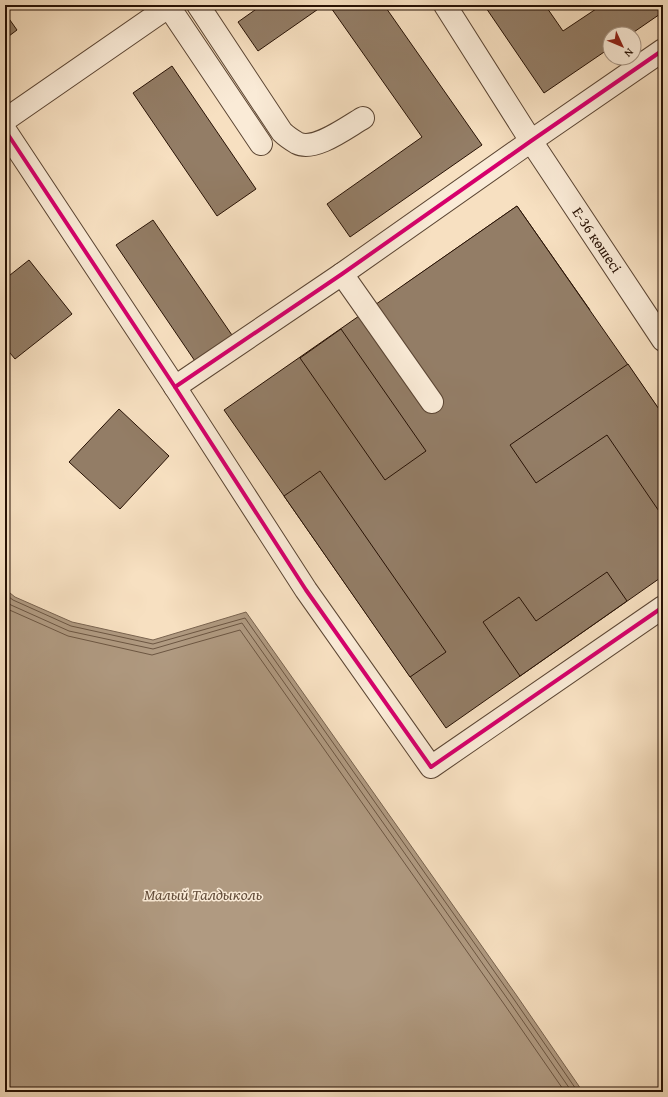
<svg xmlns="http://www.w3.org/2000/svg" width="668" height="1097" font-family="'Gentium Book Plus',serif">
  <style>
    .water { fill: #b09a81; stroke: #79634f }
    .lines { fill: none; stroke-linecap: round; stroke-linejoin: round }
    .shore { stroke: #6c5642; stroke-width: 1 }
    .building { fill: #937d66; stroke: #271104 }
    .minor-casing { stroke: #5b4533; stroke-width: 24 }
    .minor { stroke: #faebd7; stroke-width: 22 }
    .cycleway-casing { stroke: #faebd7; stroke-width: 6 }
    .cycleway { stroke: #d6006c; stroke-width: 4 }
    .labels { text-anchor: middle; stroke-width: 3; stroke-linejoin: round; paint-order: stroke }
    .street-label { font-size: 15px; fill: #271104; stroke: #faebd7 }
    .water-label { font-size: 16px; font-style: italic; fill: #654f3c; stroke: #faebd7 }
  </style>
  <rect width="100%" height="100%" fill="#f7e0c1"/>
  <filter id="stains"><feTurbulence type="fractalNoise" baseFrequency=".005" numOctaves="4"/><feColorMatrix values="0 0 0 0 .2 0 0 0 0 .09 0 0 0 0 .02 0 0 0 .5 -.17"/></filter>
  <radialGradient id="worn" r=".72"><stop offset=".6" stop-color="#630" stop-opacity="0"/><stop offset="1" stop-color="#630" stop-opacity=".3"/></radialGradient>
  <path class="water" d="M5,589L15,597L72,622L153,640L246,612L517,996L583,1092H5Z"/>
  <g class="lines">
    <g class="shore">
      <path d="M5,594L13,600L71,626L153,644L245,618L513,998L578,1092"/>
      <path d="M5,601L11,605L69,631L153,649L242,623L509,1001L572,1092"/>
      <path d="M5,608L68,636L152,655L240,630L504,1004L565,1092"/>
    </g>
  </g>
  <g class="building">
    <path d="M262,5H324L258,51L238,22Z"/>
    <path d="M329,5H384L482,145L350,237L327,204L422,137Z"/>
    <path d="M484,5H545L563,31L602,5H663V12L631,34H610V48L544,93Z"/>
    <path d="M5,13L17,30L5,39Z"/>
    <path d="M172,66L256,189L217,216L133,93Z"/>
    <path d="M517,206L590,310L553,336L505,266L428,320L404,285Z"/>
    <path d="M517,206L663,415V576L446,728L224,410Z"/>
    <path d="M153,220L234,338L197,364L116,245Z"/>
    <path d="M29,260L72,314L15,359L5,347V279Z"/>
    <path d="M341,329L426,451L385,480L300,358Z"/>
    <path d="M628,364L663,415V517L607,435L536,483L510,445Z"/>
    <path d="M119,409L169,456L120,509L69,462Z"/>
    <path d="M320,471L446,652L410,677L284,496Z"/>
    <path d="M607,572L627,601L520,676L483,622L519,597L536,621Z"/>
  </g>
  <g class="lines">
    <g class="minor-casing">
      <g id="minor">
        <path d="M198,5L282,132C286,136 292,140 297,143C315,152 347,127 363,118"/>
        <path d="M445,5L531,141L663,340"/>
        <path d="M169,7L261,144"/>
        <path d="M5,120L171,5"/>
        <path d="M5,130L175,387L306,590L431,767L663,607"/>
        <path d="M342,274L432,402"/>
        <path d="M175,387L342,274L531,141L663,50"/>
      </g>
    </g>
    <use href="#minor" class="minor"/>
    <g class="cycleway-casing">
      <g id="cycleway">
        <path d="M5,130L175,387L306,590L431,767L663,607"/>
        <path d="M175,387L342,274L531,141L663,50"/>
      </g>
    </g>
    <use href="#cycleway" class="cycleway"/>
  </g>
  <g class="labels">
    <g class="street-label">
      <text transform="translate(597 240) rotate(56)" y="5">Е-36 көшесі</text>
    </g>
    <g class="water-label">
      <text x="203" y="900">Малый Талдыколь</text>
    </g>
  </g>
  <rect width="668" height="1097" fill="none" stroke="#f7e0c1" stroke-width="20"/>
  <rect x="6" y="6" width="656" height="1085" fill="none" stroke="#271104" stroke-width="2"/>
  <rect x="10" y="10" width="648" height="1077" fill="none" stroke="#271104"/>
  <g transform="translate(622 46) rotate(134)"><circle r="19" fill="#faebd7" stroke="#a69483"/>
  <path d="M0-3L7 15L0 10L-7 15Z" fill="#8f2418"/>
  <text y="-6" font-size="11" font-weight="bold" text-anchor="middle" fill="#271104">N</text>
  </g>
  <rect width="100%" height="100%" filter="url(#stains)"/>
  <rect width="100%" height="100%" fill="url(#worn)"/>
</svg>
